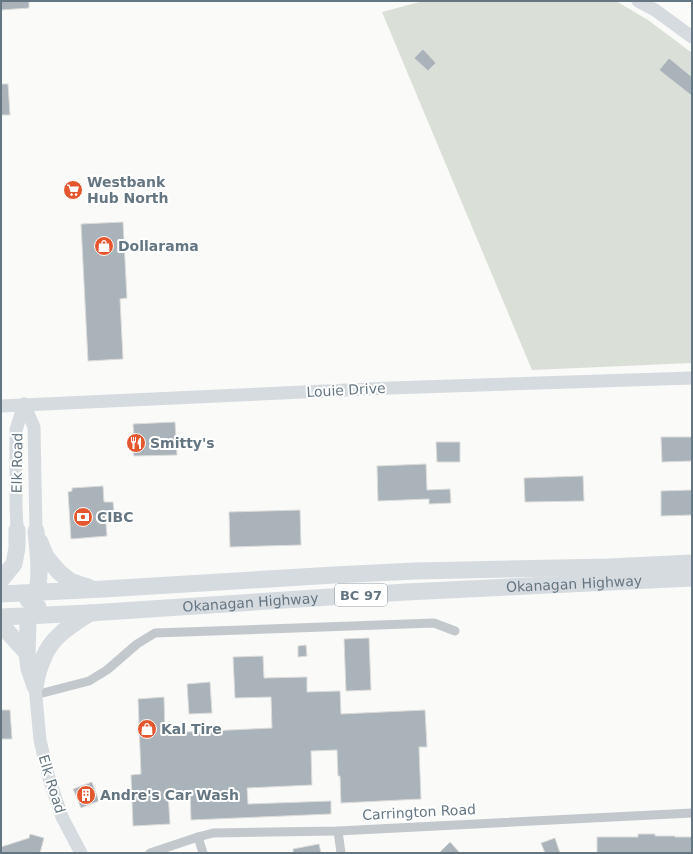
<svg xmlns="http://www.w3.org/2000/svg" width="693" height="854" font-family="'DejaVu Sans',sans-serif">
  <style>
    .green { fill: #dadfd7 }
    .building { fill: #aab3b9; stroke: #dcdcda }
    .lines { fill: none; stroke-linecap: round; stroke-linejoin: round }
    .street { stroke: #c3c8cc; stroke-width: 9 }
    .secondary { stroke: #d6dbdf; stroke-width: 13 }
    .highway { stroke: #d6dbdf; stroke-width: 17 }
    .labels { text-anchor: middle; stroke-width: 4; stroke-linejoin: round; paint-order: stroke }
    .shield { fill: #fff; stroke: #939fa8; stroke-width: 1 }
    .shield-label { font-size: 13px; font-weight: bold; fill: #657683 }
    .poi-label { font-size: 14px; font-weight: bold; fill: #657683; stroke: #fff; text-anchor: start }
    .street-label { font-size: 14px; fill: #657683; stroke: #fff }
  </style>
  <rect width="100%" height="100%" fill="#fafaf8"/>
  <path class="green" d="M423,1H616L648,20L692,53V363L532,370L382,12Z"/>
  <g class="building">
    <path d="M1,1H29V8L1,10Z"/>
    <path d="M423,49L436,63L428,71L414,58Z"/>
    <path d="M669,58L692,77V96L659,70Z"/>
    <path d="M1,84H8L10,115H1Z"/>
    <path d="M123,222L127,298L120,299L123,359L88,361L81,224Z"/>
    <path d="M175,422L177,455L134,456L133,449H131L130,437L134,436L133,424Z"/>
    <path d="M661,437H692V461L662,462Z"/>
    <path d="M436,442H460V462H437Z"/>
    <path d="M426,464L427,490L450,489L451,503L429,504V499L378,501L377,466Z"/>
    <path d="M583,476L584,501L525,502L524,478Z"/>
    <path d="M103,486L104,502H113L114,511L105,512L107,536L71,539L68,492L72,491V488Z"/>
    <path d="M692,490V515L661,516V491Z"/>
    <path d="M300,510L301,545L230,547L229,512Z"/>
    <path d="M369,638L371,690L346,691L344,639Z"/>
    <path d="M306,645L307,656L298,657V646Z"/>
    <path d="M263,656L264,678L307,677V692L340,691L341,714L425,710L427,747H419L421,799L341,803L340,776H338L337,750L311,751L312,785L247,788L248,804L331,801V814L191,820L190,791L168,792L170,824L133,826L131,775L141,774L138,699L164,697L165,733L272,728L271,697L235,698L233,657Z"/>
    <path d="M210,682L212,713L189,714L187,684Z"/>
    <path d="M1,710H10L12,739H1Z"/>
    <path d="M92,782L99,801L81,808L73,789Z"/>
    <path d="M30,834L44,838L40,853H1V847L29,838Z"/>
    <path d="M638,834H655V836H675V837H692V853H597V837H638Z"/>
    <path d="M555,838L560,853H545L541,843Z"/>
    <path d="M450,842L460,853H439Z"/>
    <path d="M319,844L321,853H293V849Z"/>
  </g>
  <g class="lines">
    <g class="street">
      <path d="M35,695L89,681L107,670L137,644L155,633L434,623L455,631"/>
      <path d="M338,831L341,853"/>
      <path d="M198,837L203,853"/>
      <path d="M150,853L198,837L213,833L338,831L692,813"/>
    </g>
    <g class="secondary">
      <path d="M638,1L655,10L692,37"/>
      <path d="M24,404L34,427L36,531"/>
      <path d="M1,406L391,388L692,378"/>
      <path d="M17,530L16,506V430L24,404"/>
      <path d="M35,686L40,740L49,778L62,817L81,853"/>
    </g>
    <g class="highway">
      <path d="M40,542L46,557L59,572L70,581L81,585L88,587"/>
      <path d="M1,580L14,564L17,548V530"/>
      <path d="M1,594L104,589L334,575L415,571L609,567L692,563"/>
      <path d="M28,600C30,598 33,596 35,593C43,580 37,546 36,531"/>
      <path id="s1" d="M1,617L90,613L406,592L692,578"/>
      <path d="M1,628L6,630L27,653"/>
      <path d="M35,686L29,669L27,653L28,623L29,615L38,607"/>
      <path d="M35,686C37,677 39,667 43,659C51,637 71,625 90,613"/>
    </g>
  </g>
  <defs>
    <g id="supermarket-disc" transform="scale(1)"><circle r="9.5" fill="#e4572e" stroke="#fff"/><path d="M-6-5.5h2.5l.6 2H6L4.5 2H-2.5L-4.4-4H-6ZM-1.5 3.2a1.3 1.3 0 1 0 .1 0ZM3 3.2a1.3 1.3 0 1 0 .1 0Z" fill="#fff"/></g>
    <g id="shop-disc" transform="scale(1)"><circle r="9.5" fill="#e4572e" stroke="#fff"/><path d="M-5-2.5h2.3a2.7 3.5 0 0 1 5.4 0H5L5.5 6h-11ZM-1.5-2.5h3a1.5 2.3 0 0 0-3 0Z" fill="#fff"/></g>
    <g id="restaurant-disc" transform="scale(1)"><circle r="9.5" fill="#e4572e" stroke="#fff"/><path d="M-5-6h1v4h1v-4h1v4h1v-4h1v5L-1.5 .5V6h-2V.5L-5-1ZM5-6V6H3V1.5H1.5Q1.5-4 5-6Z" fill="#fff"/></g>
    <g id="bank-disc" transform="scale(1)"><circle r="9.5" fill="#e4572e" stroke="#fff"/><path d="M-6-4H6V4H-6ZM0-2.3a2.3 2.3 0 1 0 0 4.6a2.3 2.3 0 1 0 0-4.6Z" fill="#fff"/></g>
    <g id="building-disc" transform="scale(1)"><circle r="9.5" fill="#e4572e" stroke="#fff"/><path d="M-4-6H4V6H1V3H-1V6H-4ZM-2.5-4.3h1.7v1.8h-1.7ZM.8-4.3h1.7v1.8H.8ZM-2.5-1h1.7V.8h-1.7ZM.8-1h1.7V.8H.8Z" fill="#fff"/></g>
  </defs>
  <g fill-rule="evenodd">
    <use href="#supermarket-disc" x="73" y="190"/>
    <use href="#shop-disc" x="104" y="246"/>
    <use href="#restaurant-disc" x="136" y="443"/>
    <use href="#bank-disc" x="83" y="517"/>
    <use href="#shop-disc" x="147" y="729"/>
    <use href="#building-disc" x="86" y="795"/>
  </g>
  <g class="labels">
    <rect class="shield" x="335" y="584" width="52" height="22" rx="3"/>
    <g class="shield-label">
      <text x="361" y="600">BC 97</text>
    </g>
    <g class="poi-label">
      <text x="87" y="187">Westbank<tspan x="87" dy="16">Hub North</tspan></text>
      <text x="118" y="251">Dollarama</text>
      <text x="150" y="448">Smitty's</text>
      <text x="97" y="522">CIBC</text>
      <text x="161" y="734">Kal Tire</text>
      <text x="100" y="800">Andre's Car Wash</text>
    </g>
    <g class="street-label">
      <text transform="translate(346 390) rotate(-3)" y="5">Louie Drive</text>
      <text transform="translate(17 463) rotate(-89)" y="5">Elk Road</text>
      <text dy="5" stroke="none"><textPath href="#s1" startOffset="574">Okanagan Highway</textPath></text>
      <text dy="5" stroke="none"><textPath href="#s1" startOffset="250">Okanagan Highway</textPath></text>
      <text transform="translate(52 784) rotate(73)" y="5">Elk Road</text>
      <text transform="translate(419 812) rotate(-3)" y="5">Carrington Road</text>
    </g>
  </g>
  <rect width="693" height="854" fill="none" stroke="#657683" stroke-width="4"/>
</svg>
